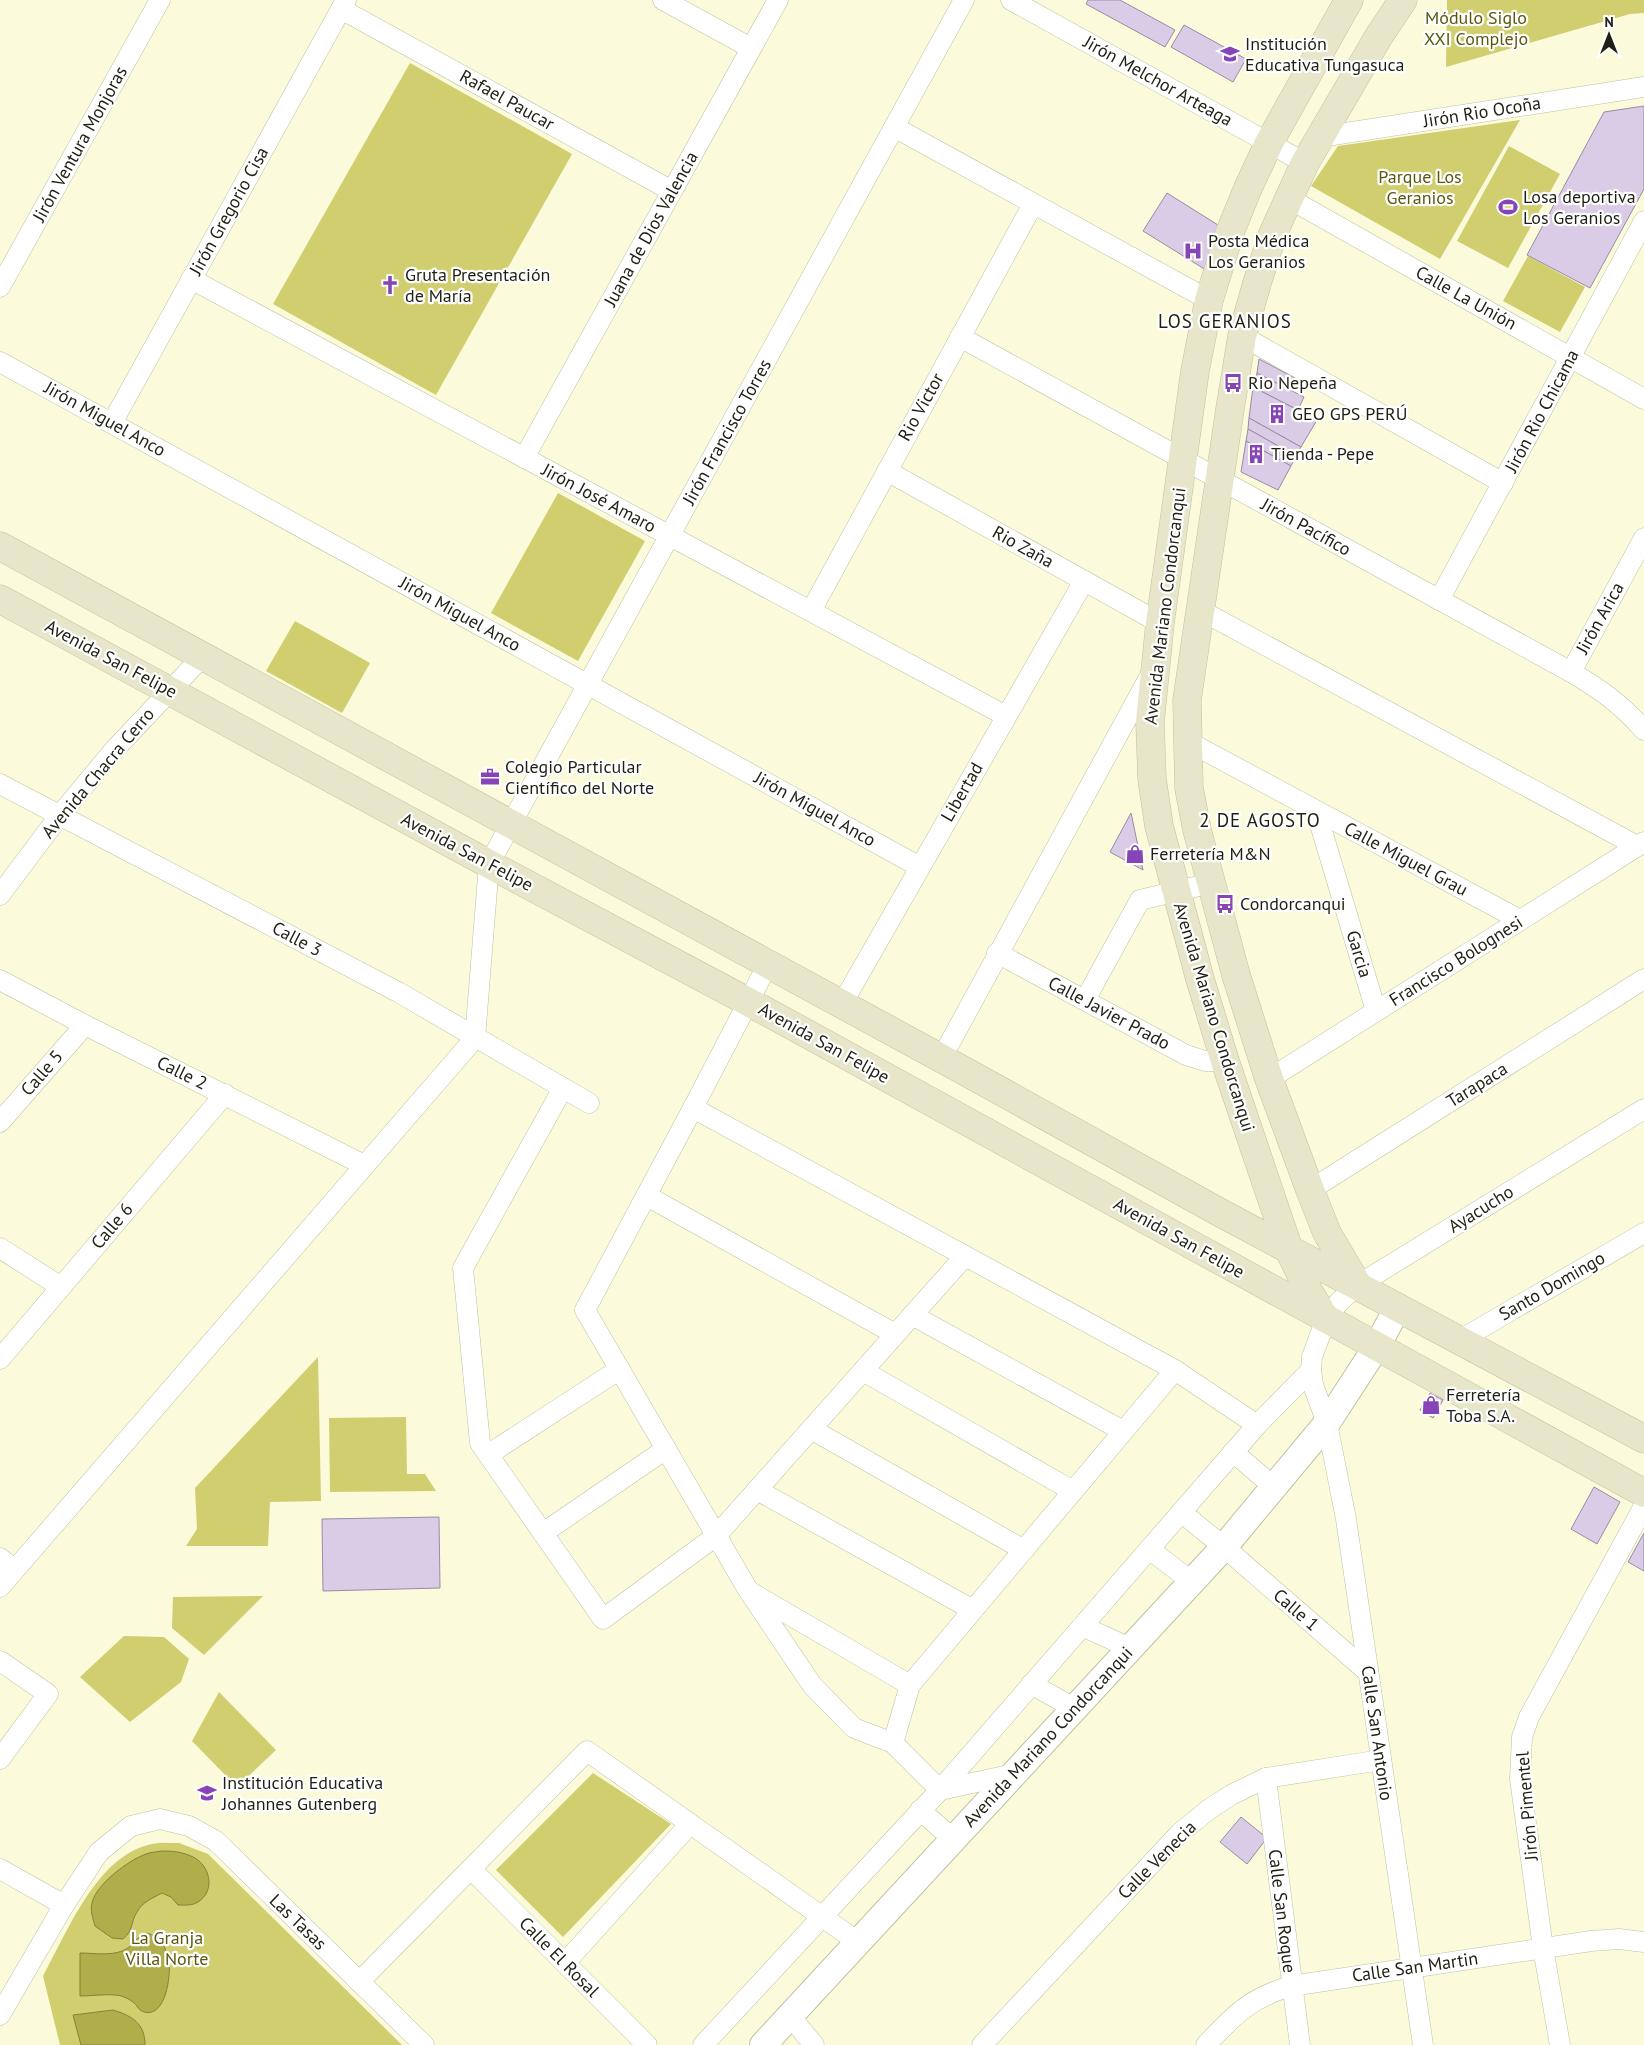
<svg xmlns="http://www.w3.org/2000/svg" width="1644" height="2045" font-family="'PT Sans',sans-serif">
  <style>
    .green { fill: #d0ce6f }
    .water { fill: #b0ad4b; stroke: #84823a }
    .building { fill: #dacce7; stroke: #988ba4 }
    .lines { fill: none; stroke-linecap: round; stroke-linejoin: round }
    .minor-casing { stroke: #c0c0a3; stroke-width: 21 }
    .tertiary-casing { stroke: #c0c0a3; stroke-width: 28 }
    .secondary-casing { stroke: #c0c0a3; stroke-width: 29 }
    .minor { stroke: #fff; stroke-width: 20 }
    .tertiary { stroke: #fff; stroke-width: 26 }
    .secondary { stroke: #e7e6ca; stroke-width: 28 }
    .labels { text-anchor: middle; stroke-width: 4.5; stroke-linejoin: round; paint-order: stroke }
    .park-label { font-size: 18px; fill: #5b580e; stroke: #fff }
    .poi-label { font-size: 18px; fill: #1f1f14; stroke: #fff; text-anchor: start }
    .street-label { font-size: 18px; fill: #1f1f14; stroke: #fff }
    .neighbourhood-label { font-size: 19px; letter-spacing: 1px; fill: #1f1f14; stroke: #fff }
  </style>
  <rect width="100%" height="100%" fill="#fbfbdc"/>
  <g class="green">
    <path d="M1447,0H1644V13L1630,14L1446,67Z"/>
    <path d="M410,63L572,154L436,395L273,304Z"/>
    <path d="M1520,120L1440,259L1311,186L1338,146Z"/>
    <path d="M1509,146L1560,174L1508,268L1457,241Z"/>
    <path d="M1528,256L1585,287L1560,332L1503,301Z"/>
    <path d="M558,493L645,541L578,661L491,613Z"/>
    <path d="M295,621L370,663L342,713L266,671Z"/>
    <path d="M318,1357L321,1501L270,1502L268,1546H186L197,1529L195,1488Z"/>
    <path d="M406,1417L407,1474H425L436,1491L330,1492L329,1418Z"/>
    <path d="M263,1596L204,1655L172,1628L173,1597Z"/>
    <path d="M124,1636L164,1637L189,1659L181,1682L130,1722L80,1677Z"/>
    <path d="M219,1692L276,1750L237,1787L192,1741Z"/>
    <path d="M593,1773L671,1824L563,1937L496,1870Z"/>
    <path d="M179,1843L208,1854L402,2045H60L43,1976C68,1931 97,1855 152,1844C161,1842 170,1843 179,1843Z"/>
  </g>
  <g class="water">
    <path d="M162,1851C173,1851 183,1852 193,1857C210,1865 216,1891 198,1902C192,1906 184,1905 178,1905L171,1897L162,1893C153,1898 142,1902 137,1912C130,1923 134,1930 123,1939L112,1938L95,1926C93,1919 90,1910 92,1903C96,1884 129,1860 146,1854C151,1852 157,1852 162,1851Z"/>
    <path d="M147,1933C161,1937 166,1947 169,1961C171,1975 166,2018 144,2012C138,2010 137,2005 133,2002C128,1998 120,1995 115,1995C104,1994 91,1996 80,1996V1953C95,1953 115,1957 128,1948C135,1942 138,1936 147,1933Z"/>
    <path d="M113,2010C132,2016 145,2023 145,2045H81L73,2015Z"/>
  </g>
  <g class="building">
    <path d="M1088,0H1120L1175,30L1165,47L1086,4Z"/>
    <path d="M1184,25L1246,59L1233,82L1171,47Z"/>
    <path d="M1644,106V189L1590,288L1527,255L1604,112Z"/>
    <path d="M1167,193L1218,225L1206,270L1143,231Z"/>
    <path d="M1259,359L1297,379L1291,391L1257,373Z"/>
    <path d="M1257,373L1304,397L1298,410L1253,387Z"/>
    <path d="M1253,387L1317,420L1301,447L1249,418Z"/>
    <path d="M1249,418L1301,447L1296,456L1248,429Z"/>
    <path d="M1248,429L1296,456L1291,466L1246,441Z"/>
    <path d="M1246,441L1291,466L1278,490L1241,472Z"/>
    <path d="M1131,813L1143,870L1110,852Z"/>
    <path d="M1430,1393L1443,1400L1433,1418L1420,1410Z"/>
    <path d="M1594,1487L1620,1502L1597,1544L1571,1529Z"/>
    <path d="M439,1517L440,1588L323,1591L322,1519Z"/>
    <path d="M1644,1533V1571L1628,1562Z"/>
    <path d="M1241,1817L1267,1838L1247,1864L1220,1842Z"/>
  </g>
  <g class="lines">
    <g class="minor-casing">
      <g id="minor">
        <path d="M663,0L751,48"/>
        <path d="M1011,0L1305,163"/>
        <path d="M341,9L672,191"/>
        <path d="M894,127L1209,300"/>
        <path d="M1320,137L1644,87"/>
        <path d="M1288,198L1644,399"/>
        <path d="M191,279L1006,716"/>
        <path d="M0,287L160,0"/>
        <path d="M1242,336L1503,483"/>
        <path d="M960,337L1571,672C1601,690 1620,703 1644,730"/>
        <path d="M0,362L920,867"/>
        <path d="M112,423L346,0"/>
        <path d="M524,458L778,0"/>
        <path d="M887,471L1160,623"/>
        <path d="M1439,600L1644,221"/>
        <path d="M1200,610L1637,846"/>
        <path d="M811,611L1033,204"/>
        <path d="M1571,672L1644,538"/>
        <path d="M1187,741L1520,920"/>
        <path d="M0,784L398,992L589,1103"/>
        <path d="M1316,811L1376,1011"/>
        <path d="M0,895L60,815L115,749L203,656"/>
        <path d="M997,953L1186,1055L1205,1061H1225"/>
        <path d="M768,964L693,1108L585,1310L748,1590L812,1685L854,1728L893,1743"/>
        <path d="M0,980L85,1025L364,1165"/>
        <path d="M1085,1000L1140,900L1211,883"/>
        <path d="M842,1004L1084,581"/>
        <path d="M941,1059L1151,674"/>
        <path d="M1269,1079L1644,842"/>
        <path d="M563,1088L463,1268L480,1443L603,1619L716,1536L965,1256"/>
        <path d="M693,1108L1175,1370L1257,1425"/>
        <path d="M0,1122L85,1025"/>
        <path d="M1310,1190L1644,979"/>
        <path d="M647,1196L895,1334"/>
        <path d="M0,1248L61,1287"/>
        <path d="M912,1315L1123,1431"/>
        <path d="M1460,1340L1644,1233"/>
        <path d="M0,1359L225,1094"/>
        <path d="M863,1371L1073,1491"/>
        <path d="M811,1429L1024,1550"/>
        <path d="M1233,1452L1274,1487"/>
        <path d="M489,1454L620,1369"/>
        <path d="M757,1490L973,1610"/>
        <path d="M1181,1512L1224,1547L1368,1672"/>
        <path d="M543,1533L666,1449"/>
        <path d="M1149,1549L1191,1581"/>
        <path d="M0,1558L14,1569"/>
        <path d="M0,1587L475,1038L489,864L964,0"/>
        <path d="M752,1593L910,1685"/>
        <path d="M1082,1626L1130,1648"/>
        <path d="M0,1661L48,1694L0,1759"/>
        <path d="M1031,1684L1074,1708"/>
        <path d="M1014,1774L940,1790L893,1743L910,1685L1175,1370"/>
        <path d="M1266,1778L1300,2045"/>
        <path d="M920,1810L953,1839"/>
        <path d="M0,1869L64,1905"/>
        <path d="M471,1869L647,2045"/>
        <path d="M565,1963L690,1824"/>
        <path d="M359,1982L587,1751L858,1942"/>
        <path d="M0,2015L64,1905L99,1852L131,1826L160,1819L189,1826L216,1841L424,2045"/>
        <path d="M790,2016L814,2045"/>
        <path d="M703,2045L940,1790L1257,1425L1311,1370"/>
        <path d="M982,2045L1180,1833L1208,1810L1231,1795L1266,1778L1381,1760"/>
        <path d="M1206,2045C1235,2014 1250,1998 1291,1986L1591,1941L1619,1939L1644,1942"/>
        <path d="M1423,2045L1346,1519L1327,1423L1313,1385L1311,1370L1312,1357L1326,1319L1339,1302L1358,1285L1644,1109"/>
        <path d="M1560,2045L1543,1948L1520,1779L1522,1737L1529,1717L1644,1506"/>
      </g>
    </g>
    <g class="tertiary-casing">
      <path id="tertiary" d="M763,2045L1224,1547L1327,1423L1377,1346L1398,1307"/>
    </g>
    <g class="secondary-casing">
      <g id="secondary">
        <path d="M0,546L959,1068L1219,1212L1644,1439"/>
        <path d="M0,599L489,864L771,1014L1644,1493"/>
        <path d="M1357,1284L1327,1233L1310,1190L1269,1079L1236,975L1197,830L1189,788L1187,700L1230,409L1242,336L1257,283L1272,236L1305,163L1379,36L1403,0"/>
        <path d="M1325,1318L1309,1292L1288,1247L1225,1061L1200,979L1159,826L1152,779L1150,722L1160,623L1195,371L1209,300L1230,232L1248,188L1269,143L1349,0"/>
      </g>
    </g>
    <use href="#minor" class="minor"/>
    <use href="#tertiary" class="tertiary"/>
    <use href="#secondary" class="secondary"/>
  </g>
  <defs>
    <g id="school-bare" transform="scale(1.5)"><path d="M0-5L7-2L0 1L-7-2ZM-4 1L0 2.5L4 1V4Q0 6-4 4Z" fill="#8744b8" stroke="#fff" stroke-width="2.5" paint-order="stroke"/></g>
    <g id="stadium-bare" transform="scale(1.5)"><path d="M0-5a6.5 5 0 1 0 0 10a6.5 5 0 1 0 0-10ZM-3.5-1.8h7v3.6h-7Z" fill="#8744b8" stroke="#fff" stroke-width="2.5" paint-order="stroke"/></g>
    <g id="hospital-bare" transform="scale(1.5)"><path d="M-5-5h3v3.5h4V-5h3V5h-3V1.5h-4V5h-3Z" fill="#8744b8" stroke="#fff" stroke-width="2.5" paint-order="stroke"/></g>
    <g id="church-bare" transform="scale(1.5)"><path d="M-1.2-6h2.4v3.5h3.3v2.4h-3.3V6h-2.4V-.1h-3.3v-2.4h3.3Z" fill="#8744b8" stroke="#fff" stroke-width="2.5" paint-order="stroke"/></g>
    <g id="bus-bare" transform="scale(1.5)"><path d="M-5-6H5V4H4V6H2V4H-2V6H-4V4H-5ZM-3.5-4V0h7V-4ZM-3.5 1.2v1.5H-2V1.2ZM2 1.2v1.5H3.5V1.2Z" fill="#8744b8" stroke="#fff" stroke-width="2.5" paint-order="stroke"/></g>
    <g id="building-bare" transform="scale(1.5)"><path d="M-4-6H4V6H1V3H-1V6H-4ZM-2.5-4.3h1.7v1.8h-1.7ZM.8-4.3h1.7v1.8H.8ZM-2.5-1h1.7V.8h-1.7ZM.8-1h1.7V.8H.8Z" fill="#8744b8" stroke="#fff" stroke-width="2.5" paint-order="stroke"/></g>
    <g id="office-bare" transform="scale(1.5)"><path d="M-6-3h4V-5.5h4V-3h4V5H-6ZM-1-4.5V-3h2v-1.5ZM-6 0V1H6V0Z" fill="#8744b8" stroke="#fff" stroke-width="2.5" paint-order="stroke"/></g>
    <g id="shop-bare" transform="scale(1.5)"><path d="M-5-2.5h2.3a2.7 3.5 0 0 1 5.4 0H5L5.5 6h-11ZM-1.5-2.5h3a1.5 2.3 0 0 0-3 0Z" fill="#8744b8" stroke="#fff" stroke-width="2.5" paint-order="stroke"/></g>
  </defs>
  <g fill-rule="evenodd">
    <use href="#school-bare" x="1230" y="54"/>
    <use href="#stadium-bare" x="1508" y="207"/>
    <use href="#hospital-bare" x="1193" y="251"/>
    <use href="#church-bare" x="390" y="285"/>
    <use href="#bus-bare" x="1233" y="383"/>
    <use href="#building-bare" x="1277" y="414"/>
    <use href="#building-bare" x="1256" y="454"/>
    <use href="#office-bare" x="490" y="777"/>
    <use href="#shop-bare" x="1135" y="854"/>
    <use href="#bus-bare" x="1225" y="904"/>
    <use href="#shop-bare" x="1431" y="1405"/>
    <use href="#school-bare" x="207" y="1793"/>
  </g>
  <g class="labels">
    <g class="park-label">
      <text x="1476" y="24">Módulo Siglo<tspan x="1476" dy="21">XXI Complejo</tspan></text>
      <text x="1420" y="183">Parque Los<tspan x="1420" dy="21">Geranios</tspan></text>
      <text x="167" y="1944">La Granja<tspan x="167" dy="21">Villa Norte</tspan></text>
    </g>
    <g class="poi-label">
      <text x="1245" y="50">Institución<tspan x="1245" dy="21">Educativa Tungasuca</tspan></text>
      <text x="1523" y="203">Losa deportiva<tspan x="1523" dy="21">Los Geranios</tspan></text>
      <text x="1208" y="247">Posta Médica<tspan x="1208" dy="21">Los Geranios</tspan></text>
      <text x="405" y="281">Gruta Presentación<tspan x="405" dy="21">de María</tspan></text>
      <text x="1248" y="389">Rio Nepeña</text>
      <text x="1292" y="420">GEO GPS PERÚ</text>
      <text x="1271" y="460">Tienda - Pepe</text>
      <text x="505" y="773">Colegio Particular<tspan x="505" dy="21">Científico del Norte</tspan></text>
      <text x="1150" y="860">Ferretería M&amp;N</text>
      <text x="1240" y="910">Condorcanqui</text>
      <text x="1446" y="1401">Ferretería<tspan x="1446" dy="21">Toba S.A.</tspan></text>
      <text x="222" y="1789">Institución Educativa<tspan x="222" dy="21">Johannes Gutenberg</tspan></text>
    </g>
    <g class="street-label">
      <text transform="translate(1158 81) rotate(29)" y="6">Jirón Melchor Arteaga</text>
      <text transform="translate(507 100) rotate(29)" y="6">Rafael Paucar</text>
      <text transform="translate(1482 112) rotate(-9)" y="6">Jirón Rio Ocoña</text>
      <text transform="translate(80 144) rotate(-61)" y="6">Jirón Ventura Monjoras</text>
      <text transform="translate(229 211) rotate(-61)" y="6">Jirón Gregorio Cisa</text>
      <text transform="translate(651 229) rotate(-61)" y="6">Juana de Dios Valencia</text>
      <text transform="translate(1466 298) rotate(29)" y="6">Calle La Unión</text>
      <text transform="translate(921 407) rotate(-61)" y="6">Rio Victor</text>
      <text transform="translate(1542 411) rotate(-62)" y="6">Jirón Rio Chicama</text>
      <text transform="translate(105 419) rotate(29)" y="6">Jirón Miguel Anco</text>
      <text transform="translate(727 432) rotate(-61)" y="6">Jirón Francisco Torres</text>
      <text transform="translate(599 498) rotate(28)" y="6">Jirón José Amaro</text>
      <text transform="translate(1306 527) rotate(29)" y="6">Jirón Pacífico</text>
      <text transform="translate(1023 547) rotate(29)" y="6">Rio Zaña</text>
      <text transform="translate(1165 606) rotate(-83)" y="6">Avenida Mariano Condorcanqui</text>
      <text transform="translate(460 614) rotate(29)" y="6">Jirón Miguel Anco</text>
      <text transform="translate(1600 618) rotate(-61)" y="6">Jirón Arica</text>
      <text transform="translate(111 659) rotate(28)" y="6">Avenida San Felipe</text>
      <text transform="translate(98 773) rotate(-50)" y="6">Avenida Chacra Cerro</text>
      <text transform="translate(962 792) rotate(-60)" y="6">Libertad</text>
      <text transform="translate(815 809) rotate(29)" y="6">Jirón Miguel Anco</text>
      <text transform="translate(467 852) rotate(28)" y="6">Avenida San Felipe</text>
      <text transform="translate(1406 859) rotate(28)" y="6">Calle Miguel Grau</text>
      <text transform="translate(297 939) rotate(28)" y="6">Calle 3</text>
      <text transform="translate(1359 954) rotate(73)" y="6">Garcia</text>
      <text transform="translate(1456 961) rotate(-32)" y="6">Francisco Bolognesi</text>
      <text transform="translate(1109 1013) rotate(28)" y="6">Calle Javier Prado</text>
      <text transform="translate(1214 1017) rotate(73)" y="6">Avenida Mariano Condorcanqui</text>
      <text transform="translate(824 1043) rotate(29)" y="6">Avenida San Felipe</text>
      <text transform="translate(42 1073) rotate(-49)" y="6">Calle 5</text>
      <text transform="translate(182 1073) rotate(26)" y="6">Calle 2</text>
      <text transform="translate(1477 1085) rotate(-32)" y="6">Tarapaca</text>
      <text transform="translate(1481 1209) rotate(-32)" y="6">Ayacucho</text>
      <text transform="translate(112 1226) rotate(-50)" y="6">Calle 6</text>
      <text transform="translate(1179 1238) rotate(29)" y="6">Avenida San Felipe</text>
      <text transform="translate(1552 1286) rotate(-30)" y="6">Santo Domingo</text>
      <text transform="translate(1296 1610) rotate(41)" y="6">Calle 1</text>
      <text transform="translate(1377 1733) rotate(82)" y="6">Calle San Antonio</text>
      <text transform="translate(1048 1737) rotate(-47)" y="6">Avenida Mariano Condorcanqui</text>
      <text transform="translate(1527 1806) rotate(-95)" y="6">Jirón Pimentel</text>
      <text transform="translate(1157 1860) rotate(-45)" y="6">Calle Venecia</text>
      <text transform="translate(1282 1911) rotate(83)" y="6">Calle San Roque</text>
      <text transform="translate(298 1922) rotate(44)" y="6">Las Tasas</text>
      <text transform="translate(559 1957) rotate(45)" y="6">Calle El Rosal</text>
      <text transform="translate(1415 1967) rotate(-8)" y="6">Calle San Martin</text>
    </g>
    <g class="neighbourhood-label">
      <text x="1225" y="328">LOS GERANIOS</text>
      <text x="1260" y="827">2 DE AGOSTO</text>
    </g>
  </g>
  <g transform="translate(1609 35)" stroke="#ffffff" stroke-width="4" paint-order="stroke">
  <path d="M0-4L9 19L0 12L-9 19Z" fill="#1f1f14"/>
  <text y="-8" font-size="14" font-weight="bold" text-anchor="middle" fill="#1f1f14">N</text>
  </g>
</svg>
